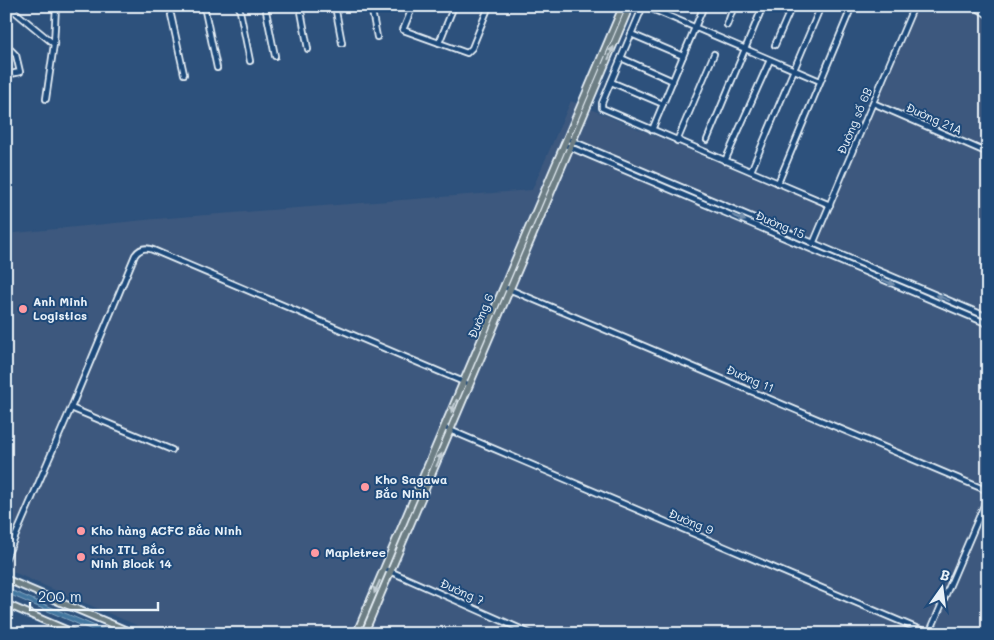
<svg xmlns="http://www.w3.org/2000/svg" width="994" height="640" font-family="Mali,sans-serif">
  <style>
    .built { fill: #3d597e }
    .water { fill: #42769f; stroke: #84a7c3 }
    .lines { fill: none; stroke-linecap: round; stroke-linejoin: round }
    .minor-casing { stroke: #e8f1f8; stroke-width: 8 }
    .major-casing { stroke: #e8f1f8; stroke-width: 9 }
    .minor { stroke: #1f4a7a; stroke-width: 4.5 }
    .major { stroke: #6d7e84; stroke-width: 5.5 }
    .oneway { fill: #c3ced5 }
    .oneway2 { fill: #6f8dac }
    .poi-dot { fill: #ff9aa2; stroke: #1f4a7a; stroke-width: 2 }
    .labels { text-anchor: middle; stroke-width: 4; stroke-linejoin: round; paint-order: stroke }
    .street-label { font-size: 12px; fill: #e8f1f8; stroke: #1f4a7a }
    .poi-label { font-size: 12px; font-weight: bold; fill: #e8f1f8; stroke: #1f4a7a; text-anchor: start }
  </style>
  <rect width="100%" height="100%" fill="#2d517c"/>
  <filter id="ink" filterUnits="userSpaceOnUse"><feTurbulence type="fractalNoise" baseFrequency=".02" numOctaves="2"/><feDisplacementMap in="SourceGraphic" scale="10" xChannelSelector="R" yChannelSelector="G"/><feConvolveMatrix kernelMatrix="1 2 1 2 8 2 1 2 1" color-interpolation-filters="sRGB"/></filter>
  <g filter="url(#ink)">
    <path class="built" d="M915,6H988V634H157L6,569V234L155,219L532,190L571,101L829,208Z"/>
    <path class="water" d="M6,588L114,634H101L6,593Z"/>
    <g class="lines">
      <g class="minor-casing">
        <g id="minor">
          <path d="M8,6L54,44"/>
          <path d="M204,6L217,68"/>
          <path d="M239,6L250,61"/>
          <path d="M265,6L275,56"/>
          <path d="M300,6L308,49"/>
          <path d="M335,6L342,43"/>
          <path d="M371,6L377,37"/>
          <path d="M413,6L403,30L467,53L472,48L489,6"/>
          <path d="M643,6L602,103V108L830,205"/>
          <path d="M645,6L820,81"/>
          <path d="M974,6L988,15"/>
          <path d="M171,15L184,74"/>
          <path d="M727,25L734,6"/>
          <path d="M631,34L683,56"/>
          <path d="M439,43L454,6"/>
          <path d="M6,45L16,55L20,72L6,75"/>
          <path d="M775,45L792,6"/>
          <path d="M621,58L673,81"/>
          <path d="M611,82L663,104"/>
          <path d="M46,99L54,44L56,6"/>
          <path d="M873,103L988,153"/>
          <path d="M652,130L704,6"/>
          <path d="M570,140L988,317"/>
          <path d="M707,140L763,6"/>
          <path d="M677,141L714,54"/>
          <path d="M565,145L988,324"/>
          <path d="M725,161L770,60"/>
          <path d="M751,171L821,6"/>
          <path d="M778,183L852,6"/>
          <path d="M813,244L914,6"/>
          <path d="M504,287L988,491"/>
          <path d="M71,408L135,255C140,248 146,247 153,250L466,383"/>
          <path d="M445,428L930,634"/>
          <path d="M6,558L71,408L172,450"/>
          <path d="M385,569L532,634"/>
          <path d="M6,632L9,634"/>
          <path d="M929,634L988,496"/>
        </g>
      </g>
      <g class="major-casing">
        <g id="major">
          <path d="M6,579L135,634"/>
          <path d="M6,604L76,634"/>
          <path d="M356,634L623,6"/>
          <path d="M364,634L630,6"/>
        </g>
      </g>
      <use href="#minor" class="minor"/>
      <use href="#major" class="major"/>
    </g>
    <defs><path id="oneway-solid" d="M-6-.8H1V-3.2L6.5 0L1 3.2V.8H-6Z" transform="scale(1.25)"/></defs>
    <g class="oneway">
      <use href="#oneway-solid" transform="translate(611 53) rotate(-67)"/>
      <use href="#oneway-solid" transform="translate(454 406) rotate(113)"/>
      <use href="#oneway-solid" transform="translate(439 460) rotate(-67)"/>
      <use href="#oneway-solid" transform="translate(377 587) rotate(114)"/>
    </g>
    <g class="oneway2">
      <use href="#oneway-solid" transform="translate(739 218) rotate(23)"/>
      <use href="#oneway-solid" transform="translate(888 282) rotate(23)"/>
      <use href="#oneway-solid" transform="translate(943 298) rotate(-157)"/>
    </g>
  </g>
  <g class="poi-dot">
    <circle cx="23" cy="309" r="5"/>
    <circle cx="365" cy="487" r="5"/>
    <circle cx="81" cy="531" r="5"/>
    <circle cx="315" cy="553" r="5"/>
    <circle cx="81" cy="557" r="5"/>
  </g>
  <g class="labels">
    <g class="street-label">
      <text transform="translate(934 119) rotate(24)" y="4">Đường 21A</text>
      <text transform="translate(855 121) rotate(-67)" y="4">Đường số 6B</text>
      <text transform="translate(780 225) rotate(23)" y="4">Đường 15</text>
      <text transform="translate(481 316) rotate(-67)" y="4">Đường 6</text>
      <text transform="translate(750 379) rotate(23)" y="4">Đường 11</text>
      <text transform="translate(691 522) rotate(23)" y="4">Đường 9</text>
      <text transform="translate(462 592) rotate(24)" y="4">Đường 7</text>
    </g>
    <g class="poi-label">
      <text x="33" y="306">Anh Minh<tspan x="33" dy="14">Logistics</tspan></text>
      <text x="375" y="484">Kho Sagawa<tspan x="375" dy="14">Bắc Ninh</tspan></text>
      <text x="91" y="535">Kho hàng ACFC Bắc Ninh</text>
      <text x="91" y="554">Kho ITL Bắc<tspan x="91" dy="14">Ninh Block 14</tspan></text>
      <text x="325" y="557">Mapletree</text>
    </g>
  </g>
  <rect width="994" height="640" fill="none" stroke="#1f4a7a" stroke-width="25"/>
  <rect x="12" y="12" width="969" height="615" fill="none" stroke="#e8f1f8" stroke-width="2" filter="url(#ink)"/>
  <g transform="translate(942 588) rotate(14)" stroke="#1f4a7a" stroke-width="4" paint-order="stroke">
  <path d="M0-4L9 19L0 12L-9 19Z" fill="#e8f1f8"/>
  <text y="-8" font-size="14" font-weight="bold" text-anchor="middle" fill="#e8f1f8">B</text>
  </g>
  <path d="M30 602v8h128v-8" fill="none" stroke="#e8f1f8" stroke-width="2.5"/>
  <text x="38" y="602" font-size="15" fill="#e8f1f8" stroke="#1f4a7a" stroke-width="4" paint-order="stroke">200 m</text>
</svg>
